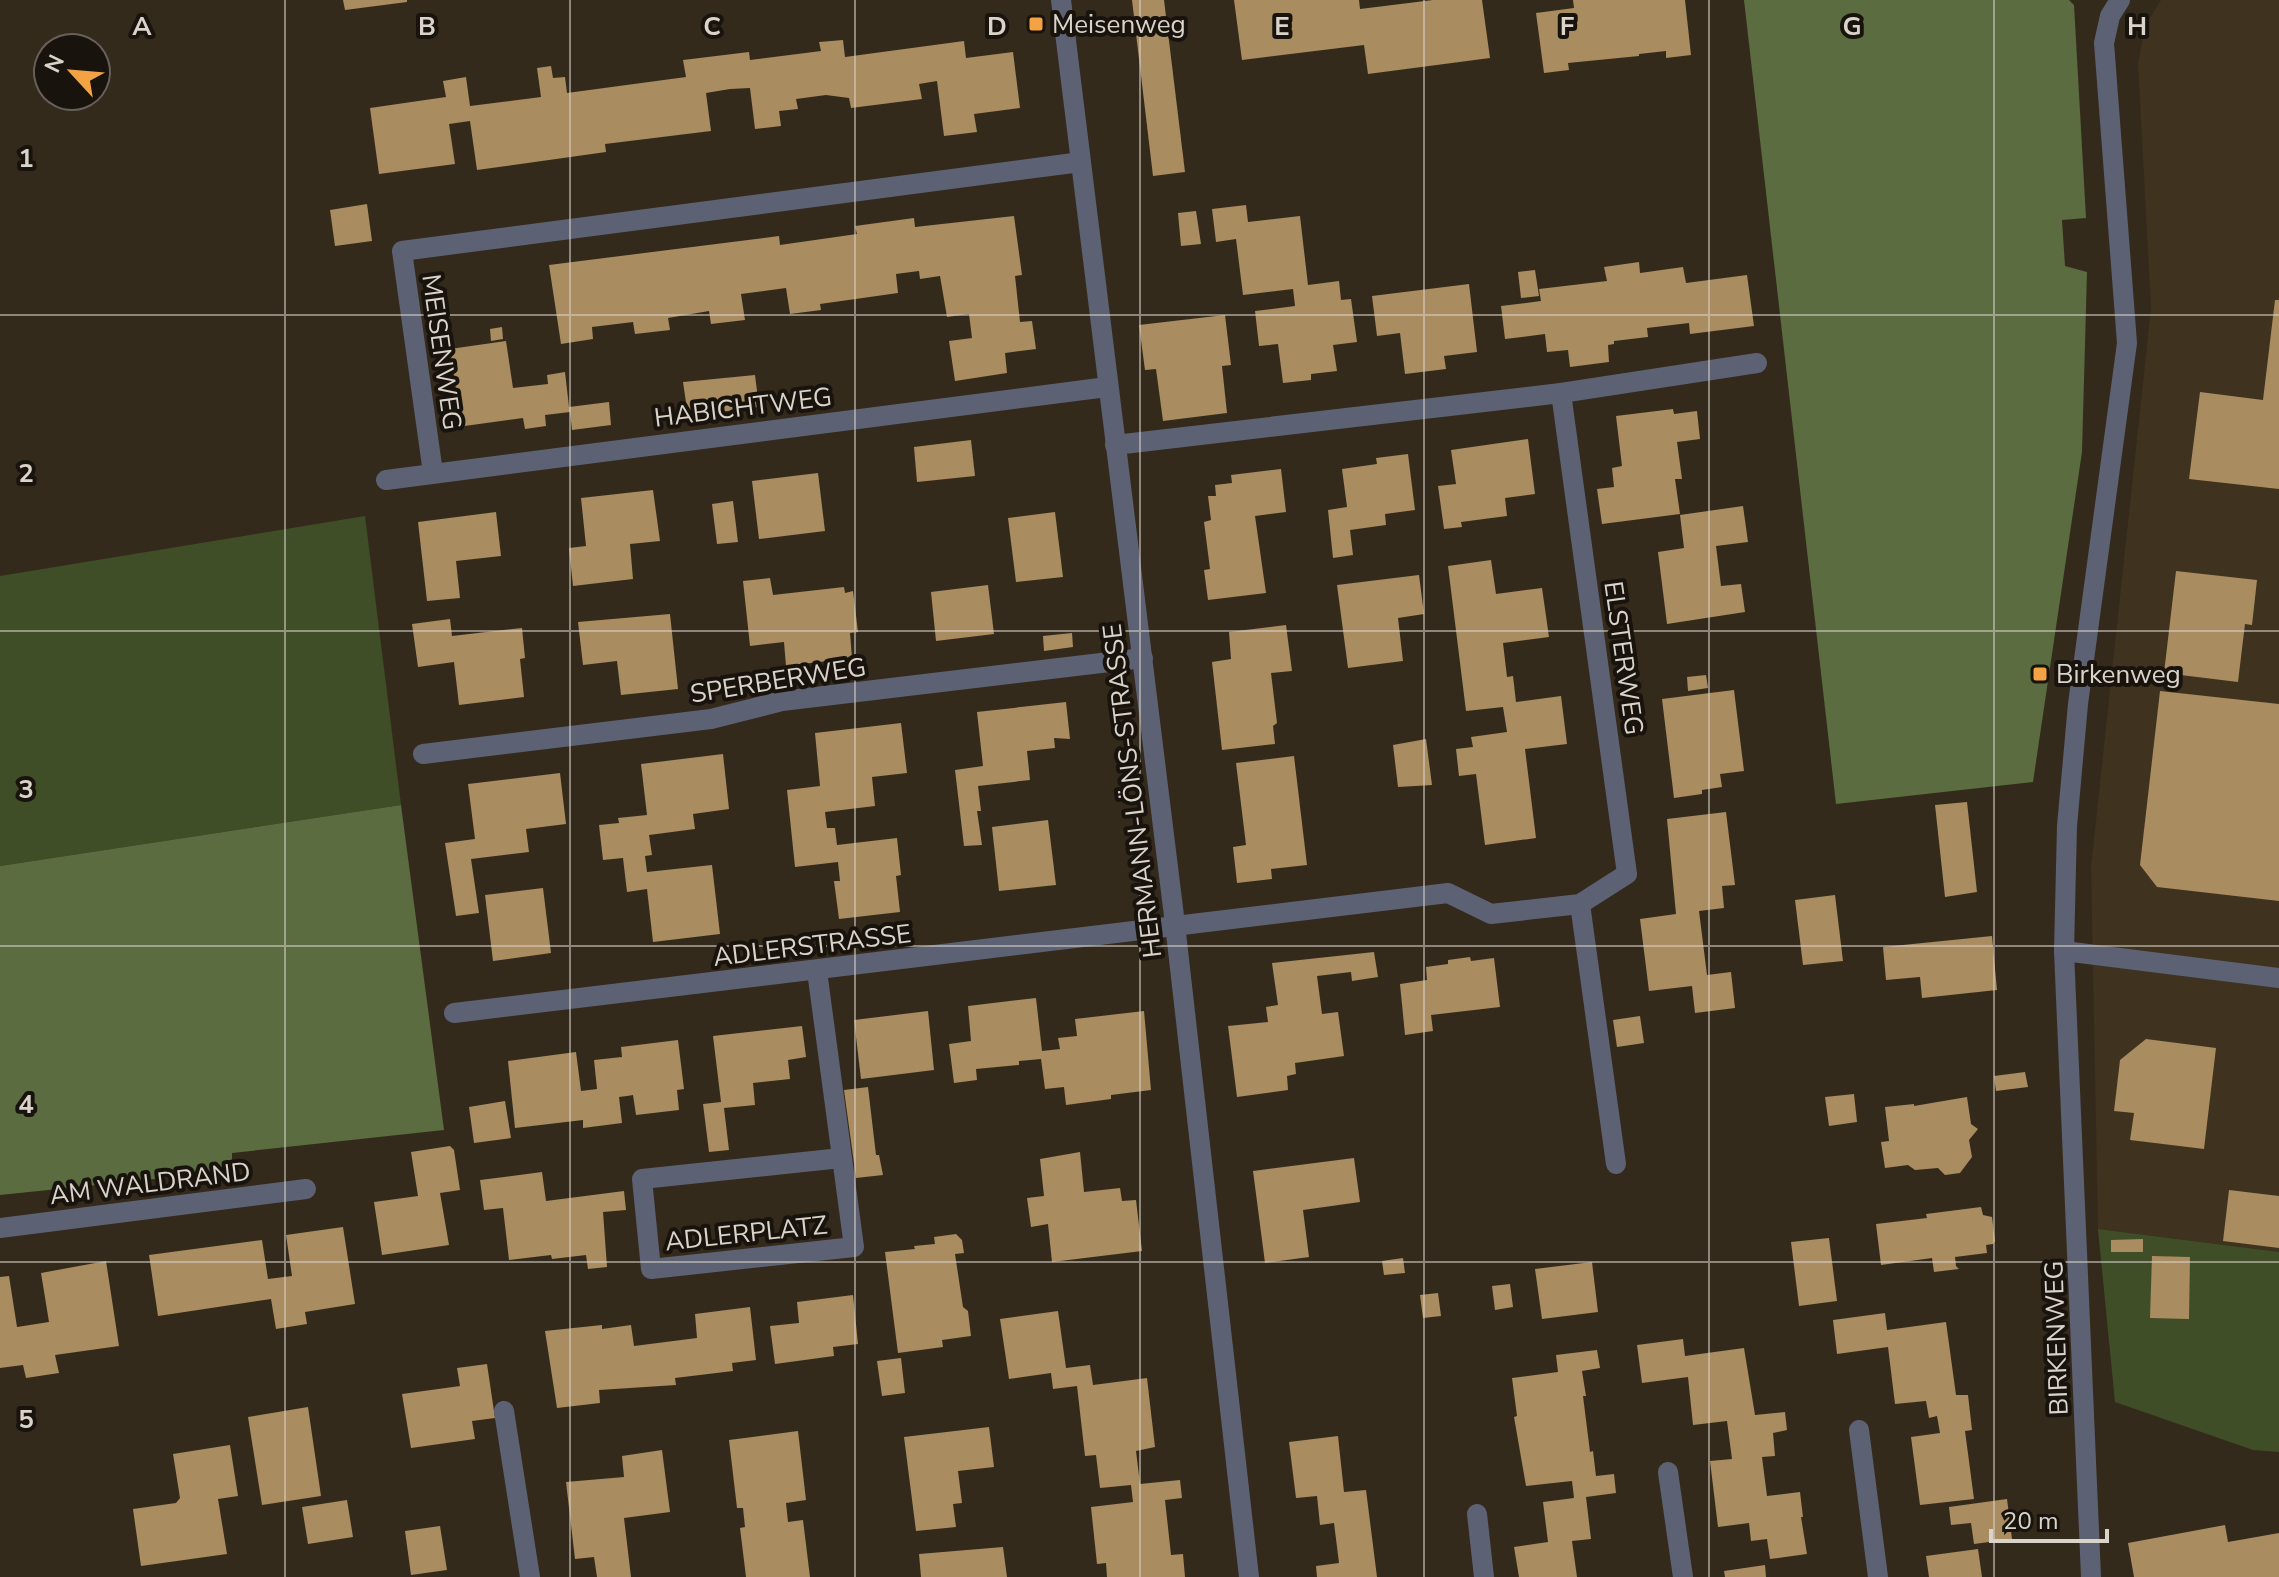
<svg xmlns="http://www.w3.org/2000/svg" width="2279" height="1577" font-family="'Nunito Sans',sans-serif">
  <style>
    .built { fill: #3f321e }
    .green { fill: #3f4e27 }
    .forest { fill: #5a6c40 }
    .building { fill: #a98c60 }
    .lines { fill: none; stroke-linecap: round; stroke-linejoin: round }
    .service { stroke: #5d6174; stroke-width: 20 }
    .minor { stroke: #5d6174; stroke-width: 20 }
    .grid { fill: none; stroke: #dad3ca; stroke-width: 2; stroke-opacity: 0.55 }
    .poi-dot { fill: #f4a344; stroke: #18140d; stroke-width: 3 }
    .labels { text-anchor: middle; stroke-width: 8; stroke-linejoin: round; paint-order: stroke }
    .poi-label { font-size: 26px; fill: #dad3ca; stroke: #18140d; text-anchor: start }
    .street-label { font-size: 26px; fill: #dad3ca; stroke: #18140d }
    .grid-label { font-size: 26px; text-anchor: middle; font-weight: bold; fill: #dad3ca; stroke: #18140d; stroke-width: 8; stroke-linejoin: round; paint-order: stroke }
  </style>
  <rect width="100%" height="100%" fill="#342a1b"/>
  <path class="built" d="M2161,0H2279V1252L2098,1229L2091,867L2151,308L2138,63L2145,26Z"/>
  <g class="green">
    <path d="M365,516L401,805L0,866V576Z"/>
    <path d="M2098,1229L2279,1252V1452L2253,1450L2115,1402Z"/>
  </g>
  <g class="forest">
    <path d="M1744,0H2069L2074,5L2086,218L2062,220L2065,266L2087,272L2082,452L2033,782L1836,804Z"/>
    <path d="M401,805L444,1130L232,1153V1171L0,1195V866Z"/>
  </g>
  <g class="building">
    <path d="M343,0H407V2L345,10Z"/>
    <path d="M1132,0H1164L1185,172L1153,176Z"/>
    <path d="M1234,0H1359L1360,9L1433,0H1482L1490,58L1368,74L1364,45L1242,60Z"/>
    <path d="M1573,0H1685L1691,55L1666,58V51L1639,54V56L1568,63L1569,70L1544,73L1536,13L1574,8Z"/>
    <path d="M843,40L845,57L964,41L966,58L1013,52L1020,108L974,114L977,132L944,136L937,81L919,84L922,99L851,108L849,98L826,95L796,99L798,109L779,111L781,126L755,129L750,88L730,89L706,93L711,131L605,144L606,152L477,170L470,121L449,124L455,164L379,174L370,108L446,97L443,81L466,77L470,106L541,97L537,68L551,66L553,78L565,77L567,93L686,77L683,60L749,52L750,60L821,51L819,42Z"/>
    <path d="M367,204L372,241L335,246L330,210Z"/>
    <path d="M1246,205L1248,222L1300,216L1308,285L1339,281L1341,300L1351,299L1357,342L1333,345L1337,371L1311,374V380L1283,383L1278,344L1259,346L1255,311L1295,306L1293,289L1243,295L1236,239L1216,242L1212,209Z"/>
    <path d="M1196,211L1201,244L1181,246L1178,213Z"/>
    <path d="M1014,216L1022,275L1015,276L1020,322L1032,321L1036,349L1005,353L1007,373L955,381L949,341L972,338L969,314L947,317L940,276L920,279L919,271L896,274L898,293L820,304L821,310L790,314L786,288L741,294L745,320L711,324L709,311L668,318L670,330L635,334L633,322L592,327L593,339L561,344L549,265L779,236L780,245L857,234L855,226L914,218L915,227Z"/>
    <path d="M1639,262L1640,273L1683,267L1686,283L1747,275L1754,326L1690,334L1689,323L1647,328L1648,337L1614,341V344L1608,345L1609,362L1570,367L1568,350L1547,352L1545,334L1505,339L1501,306L1541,301L1539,289L1607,281L1604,267Z"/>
    <path d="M1535,270L1539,296L1521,298L1518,272Z"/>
    <path d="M1469,284L1477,352L1444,356L1446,369L1405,374L1400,333L1377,336L1372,296Z"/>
    <path d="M2275,300H2279V489L2189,479L2200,392L2263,400Z"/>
    <path d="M1225,315L1231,365L1222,366L1227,413L1163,421L1156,369L1145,370L1139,325Z"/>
    <path d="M502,327L503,339L491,341L490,329Z"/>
    <path d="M506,341L513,388L548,384L547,375L565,372L569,407L609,402L611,425L572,430L570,412L545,415L546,426L525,429L523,418L450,428L447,411L459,409L450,349Z"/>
    <path d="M755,375L759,407L688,416L683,382Z"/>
    <path d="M1673,409L1674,414L1697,411L1700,439L1677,442L1682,479H1675L1680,514L1602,524L1597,489L1614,487L1612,468L1622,466L1616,416Z"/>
    <path d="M1528,439L1535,494L1505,498L1507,516L1461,522L1462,527L1444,529L1438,486L1456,484L1451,450Z"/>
    <path d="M971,440L975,476L917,482L914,447Z"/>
    <path d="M1408,454L1415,510L1385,514L1386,525L1350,530L1353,555L1333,558L1328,510L1347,507L1342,469L1377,464L1376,458Z"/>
    <path d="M1281,469L1286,512L1255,516L1266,593L1208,600L1204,570L1210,569L1204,522L1211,520L1208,496H1216L1215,485L1232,483L1231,475Z"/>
    <path d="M818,473L825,531L759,539L752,481Z"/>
    <path d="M653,490L660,541L630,544L633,579L573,586L569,548L586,546L581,498Z"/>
    <path d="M733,501L738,542L717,544L712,504Z"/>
    <path d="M1743,506L1748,542L1716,546L1721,586L1741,584L1745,612L1667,624L1658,552L1684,548L1680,515Z"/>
    <path d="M496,512L501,556L456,561L460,598L427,601L418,522Z"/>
    <path d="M1055,512L1063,577L1016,582L1008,518Z"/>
    <path d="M1491,560L1496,594L1542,588L1549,637L1503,643L1507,677L1513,676L1516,702L1561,696L1567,744L1525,749L1536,838L1485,845L1476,774L1459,776L1456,749L1473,747L1471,737L1507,732L1503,707L1466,711L1448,566Z"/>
    <path d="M2176,571L2257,580L2252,625L2245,624L2238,682L2164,673Z"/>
    <path d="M1419,575L1424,614L1398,618L1403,661L1348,668L1337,585Z"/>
    <path d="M770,578L773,595L844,587L845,593L853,591L858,632L850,633L852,658L786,666L784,642L750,646L743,581Z"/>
    <path d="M988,585L994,634L936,641L931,592Z"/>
    <path d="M670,614L678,689L621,695L617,661L583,665L578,622Z"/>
    <path d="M450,619L452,636L522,628L525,658L520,659L524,697L459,705L454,662L418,667L412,624Z"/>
    <path d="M1286,625L1292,671L1271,673L1277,723L1273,726L1275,744L1222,750L1212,662L1231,659L1229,632Z"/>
    <path d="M1072,633L1073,647L1044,651L1043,636Z"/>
    <path d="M1706,675L1708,688L1688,691L1687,677Z"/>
    <path d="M1734,690L1744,771L1720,774L1722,787L1702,790V794L1674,798L1662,699Z"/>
    <path d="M2160,691L2279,704V901L2157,887L2140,865Z"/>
    <path d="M1066,702L1070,739L1054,738L1055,748L1027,751L1030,780L978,786L981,811H977L982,845L964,846L955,770L983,766L977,712Z"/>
    <path d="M901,723L907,773L872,777L875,806L825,812L827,828H835L837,845L897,838L901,875L896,876L900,912L839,919L834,881H840L838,862L795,867L787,790L820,786L815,733Z"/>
    <path d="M1426,739L1432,785L1398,787L1393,745Z"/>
    <path d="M723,754L729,809L693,814L695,829L649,835L652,855L645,856L647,872L712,865L720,934L653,942L647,889L627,892L623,858L603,860L599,825L619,823L618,818L647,815L641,764Z"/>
    <path d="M1294,756L1307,865L1271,869L1272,879L1237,883L1233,847L1246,845L1236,763Z"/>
    <path d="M560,773L566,824L526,829L529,852L471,859L479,913L456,916L445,843L475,839L468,784Z"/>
    <path d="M1967,802L1977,892L1945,897L1935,805Z"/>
    <path d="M1726,812L1735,885L1722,886L1724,908L1699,911L1707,975L1731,972L1735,1008L1695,1013L1692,986L1649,991L1640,919L1676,914L1667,819Z"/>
    <path d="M1048,820L1056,885L999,891L992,827Z"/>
    <path d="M543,888L551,953L493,961L485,895Z"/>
    <path d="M1835,895L1843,961L1803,965L1795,900Z"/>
    <path d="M1992,936L1997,990L1922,998L1920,977L1886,980L1883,947Z"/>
    <path d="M1374,952L1378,977L1352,981L1351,972L1317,976L1322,1014L1338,1012L1344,1056L1295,1063L1296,1074L1287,1076L1288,1090L1237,1097L1228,1026L1268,1022L1266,1007L1278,1005L1272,963Z"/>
    <path d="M1470,957L1471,961L1494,958L1500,1007L1431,1015L1433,1031L1405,1035L1400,984L1427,980L1426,967L1448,964V960Z"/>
    <path d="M1036,998L1042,1051L1060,1049L1058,1038L1077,1036L1075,1019L1144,1011L1151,1090L1111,1095V1099L1066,1105L1064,1087L1045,1089L1041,1059L1019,1061V1065L976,1069L977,1080L954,1083L949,1044L971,1041L968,1006Z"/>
    <path d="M928,1011L934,1070L861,1079L854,1020Z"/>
    <path d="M1640,1016L1644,1043L1617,1047L1613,1020Z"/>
    <path d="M802,1026L806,1057L788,1060L790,1079L753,1083L755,1105L724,1108L729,1150L709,1152L703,1104L721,1102L713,1036Z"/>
    <path d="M2146,1039L2216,1048L2204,1149L2130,1140L2134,1113L2114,1111L2120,1060Z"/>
    <path d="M678,1040L684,1089L677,1090L679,1110L636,1115L633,1095L627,1096L619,1097L622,1123L583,1128V1120L515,1128L508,1061L576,1052L581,1091L597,1089L594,1060L622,1057L621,1047Z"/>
    <path d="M2025,1072L2028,1087L1996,1091L1994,1076Z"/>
    <path d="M868,1087L876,1155H879L883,1175L856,1178L844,1090Z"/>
    <path d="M1854,1094L1857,1122L1829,1126L1825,1097Z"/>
    <path d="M1967,1097L1971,1124L1978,1129L1969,1140L1972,1157L1960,1173L1945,1175L1938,1168L1915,1170L1908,1165L1885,1168L1881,1142L1889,1141L1885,1107L1914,1104V1106Z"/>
    <path d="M505,1101L511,1138L474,1143L469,1107Z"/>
    <path d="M450,1146L454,1150L460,1190L440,1193L449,1245L382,1255L374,1202L418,1196L411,1152Z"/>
    <path d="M1080,1152L1084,1192L1120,1188L1122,1201L1136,1200L1142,1251L1052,1262L1048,1224L1031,1227L1027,1198L1044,1196L1040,1159Z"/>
    <path d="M1354,1158L1360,1202L1303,1210L1309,1257L1265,1263L1253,1171Z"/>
    <path d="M542,1172L546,1201L624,1191L626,1210L603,1212L607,1267L588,1269L586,1255L552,1259L551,1255L509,1260L503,1208L484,1210L480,1180Z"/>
    <path d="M2229,1190L2279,1196V1248L2223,1241Z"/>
    <path d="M1981,1207L1983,1215L1992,1217L1995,1241L1993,1244L1986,1245L1987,1253L1955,1257L1956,1266L1959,1269L1934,1272L1932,1258L1881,1265L1876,1224L1927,1218L1926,1214Z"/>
    <path d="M343,1227L355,1304L305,1312L307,1324L276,1329L271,1299L158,1316L149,1255L262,1240L268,1279L292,1276L286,1235Z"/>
    <path d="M956,1234L962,1240L964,1253L955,1254L963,1307L968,1311L971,1336L942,1340L943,1347L898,1353L885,1252L915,1249L914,1246L935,1244L934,1237Z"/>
    <path d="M1829,1238L1837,1301L1799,1306L1791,1242Z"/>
    <path d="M2143,1239V1252H2111V1240Z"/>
    <path d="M2152,1256L2190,1257L2189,1319L2150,1318Z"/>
    <path d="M1403,1258L1405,1273L1384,1275L1382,1261Z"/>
    <path d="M106,1261L119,1346L55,1355L59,1373L26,1378L23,1365L0,1368V1277L9,1276L17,1327L49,1322L41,1273Z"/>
    <path d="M1592,1262L1598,1312L1542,1319L1535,1269Z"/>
    <path d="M1510,1284L1513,1307L1495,1310L1492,1286Z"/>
    <path d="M1438,1293L1441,1316L1423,1318L1420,1295Z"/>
    <path d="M853,1295L858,1344L833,1347L834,1356L775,1364L770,1326L799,1323L797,1302Z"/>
    <path d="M750,1307L756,1360L732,1363L733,1371L675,1378L676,1385L599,1390L600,1403L557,1408L545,1331L602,1325V1329L631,1325L634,1346L697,1338L695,1314Z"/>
    <path d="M1058,1311L1066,1368L1090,1365L1093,1385L1147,1378L1155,1447L1136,1451L1140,1484L1180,1480L1182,1498L1165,1500L1171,1555L1183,1554L1185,1577H1107L1106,1563L1097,1564L1091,1507L1133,1502L1131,1485L1100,1488L1096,1455L1085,1456L1077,1386L1053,1389L1051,1373L1009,1379L1000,1319Z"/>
    <path d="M1885,1313L1887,1330L1946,1322L1956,1395H1968L1972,1430L1965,1431L1974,1499L1920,1505L1911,1437L1940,1433L1937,1416L1929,1418L1926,1401L1895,1404L1888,1347L1837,1354L1833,1320Z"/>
    <path d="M1683,1339L1685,1356L1744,1348L1755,1415L1785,1412L1787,1430L1773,1433L1775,1456L1762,1457L1767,1496L1800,1492L1803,1517H1801L1807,1554L1770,1559L1767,1539L1751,1541L1749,1523L1718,1527L1710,1461L1732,1459L1727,1421L1693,1425L1688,1377L1642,1383L1637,1345Z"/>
    <path d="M1597,1350L1600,1368L1582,1371L1586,1396H1583L1590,1452L1593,1451L1596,1476L1614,1474L1616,1493L1586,1497L1591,1539L1572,1541L1577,1577H1519L1514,1547L1548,1542L1543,1502L1574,1498L1572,1481L1526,1486L1514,1417L1517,1416L1512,1378L1558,1372L1556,1355Z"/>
    <path d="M901,1358L905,1393L882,1396L877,1361Z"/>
    <path d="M487,1364L495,1418L472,1421L475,1439L411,1448L402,1394L460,1386L457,1368Z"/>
    <path d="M308,1407L321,1496L262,1505L248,1417Z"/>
    <path d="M989,1427L994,1467L958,1471L962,1503L953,1504L956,1527L916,1531L904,1437Z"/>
    <path d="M798,1431L806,1500L786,1503L788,1522L803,1520L810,1577H746L740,1528L745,1527L743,1508H737L729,1440Z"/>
    <path d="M1338,1436L1344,1492L1366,1490L1377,1577H1317L1316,1566L1339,1563L1334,1523L1320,1525L1317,1496L1296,1498L1289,1442Z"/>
    <path d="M230,1445L238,1496L218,1499L227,1554L141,1566L133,1509L176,1503L180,1498L173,1454Z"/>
    <path d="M662,1450L670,1512L624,1518L631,1577H597L594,1557L575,1559L566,1482L624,1477L622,1456Z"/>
    <path d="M2007,1499L2012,1539L1974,1544L1971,1523L1951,1525L1949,1507Z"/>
    <path d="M347,1500L353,1537L308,1544L302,1507Z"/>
    <path d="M2225,1525L2228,1542L2279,1533V1577H2134L2128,1543Z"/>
    <path d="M440,1526L447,1570L411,1575L405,1531Z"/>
    <path d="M1003,1547L1007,1577H921L919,1554Z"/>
    <path d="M1978,1549L1982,1577H1929L1926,1556Z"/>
    <path d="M1765,1565L1766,1577H1725L1724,1571Z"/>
  </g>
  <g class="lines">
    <g class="service">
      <path d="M504,1411L530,1577"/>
      <path d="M1859,1430L1878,1577"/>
      <path d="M1668,1472L1683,1577"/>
      <path d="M1477,1514L1484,1577"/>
    </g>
    <g class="minor">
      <path d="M1061,0L1175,924L1249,1577"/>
      <path d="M1115,445L1561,393L1757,363"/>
      <path d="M433,473L402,251L1081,162"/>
      <path d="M386,480L1107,387"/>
      <path d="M423,754L711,719L782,701L1143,658"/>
      <path d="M1580,904L1616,1164"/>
      <path d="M2064,951L2279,978"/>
      <path d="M817,971L854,1247L651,1269L642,1179L841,1158"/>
      <path d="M454,1013L1448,893L1491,914L1580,904L1627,874L1561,393"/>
      <path d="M0,1228L306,1189"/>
      <path d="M2091,1577L2064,951L2067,826L2078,704L2127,343L2104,43L2110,16L2120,0"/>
    </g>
  </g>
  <path class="grid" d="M285,0V1577M570,0V1577M855,0V1577M1140,0V1577M1424,0V1577M1709,0V1577M1994,0V1577M0,315H2279M0,631H2279M0,946H2279M0,1262H2279"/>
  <g class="poi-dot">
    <rect x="1028" y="16" width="16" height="16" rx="4"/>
    <rect x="2032" y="666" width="16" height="16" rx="4"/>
  </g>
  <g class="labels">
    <g class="poi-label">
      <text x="1052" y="33">Meisenweg</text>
      <text x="2056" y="683">Birkenweg</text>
    </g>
    <g class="street-label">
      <text transform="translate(442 352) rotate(82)" y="9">MEISENWEG</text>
      <text transform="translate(743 407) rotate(-7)" y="9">HABICHTWEG</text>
      <text transform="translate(1624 658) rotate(82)" y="9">ELSTERWEG</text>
      <text transform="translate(778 680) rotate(-9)" y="9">SPERBERWEG</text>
      <text transform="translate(1132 791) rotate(-97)" y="9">HERMANN-LÖNS-STRASSE</text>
      <text transform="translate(812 945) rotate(-7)" y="9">ADLERSTRASSE</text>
      <text transform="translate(150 1183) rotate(-7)" y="9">AM WALDRAND</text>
      <text transform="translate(746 1233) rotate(-6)" y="9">ADLERPLATZ</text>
      <text transform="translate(2056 1338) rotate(-92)" y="9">BIRKENWEG</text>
    </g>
  </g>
  <g class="grid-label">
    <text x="142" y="35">A</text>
    <text x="427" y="35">B</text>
    <text x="712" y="35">C</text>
    <text x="997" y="35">D</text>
    <text x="1282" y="35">E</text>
    <text x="1567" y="35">F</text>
    <text x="1852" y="35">G</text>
    <text x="2137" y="35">H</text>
    <text x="26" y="167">1</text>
    <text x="26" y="482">2</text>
    <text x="26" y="798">3</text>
    <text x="26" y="1113">4</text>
    <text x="26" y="1428">5</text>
  </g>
  <g transform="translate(72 72) rotate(296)"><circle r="38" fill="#18140d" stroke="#666059" stroke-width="2"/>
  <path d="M0-6L14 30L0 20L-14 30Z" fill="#f4a344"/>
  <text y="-12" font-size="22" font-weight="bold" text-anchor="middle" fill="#dad3ca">N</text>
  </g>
  <path d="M1991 1529v12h116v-12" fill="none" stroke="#dad3ca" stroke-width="4"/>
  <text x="2003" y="1529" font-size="24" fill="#dad3ca" stroke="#18140d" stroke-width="6" paint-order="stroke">20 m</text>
</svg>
